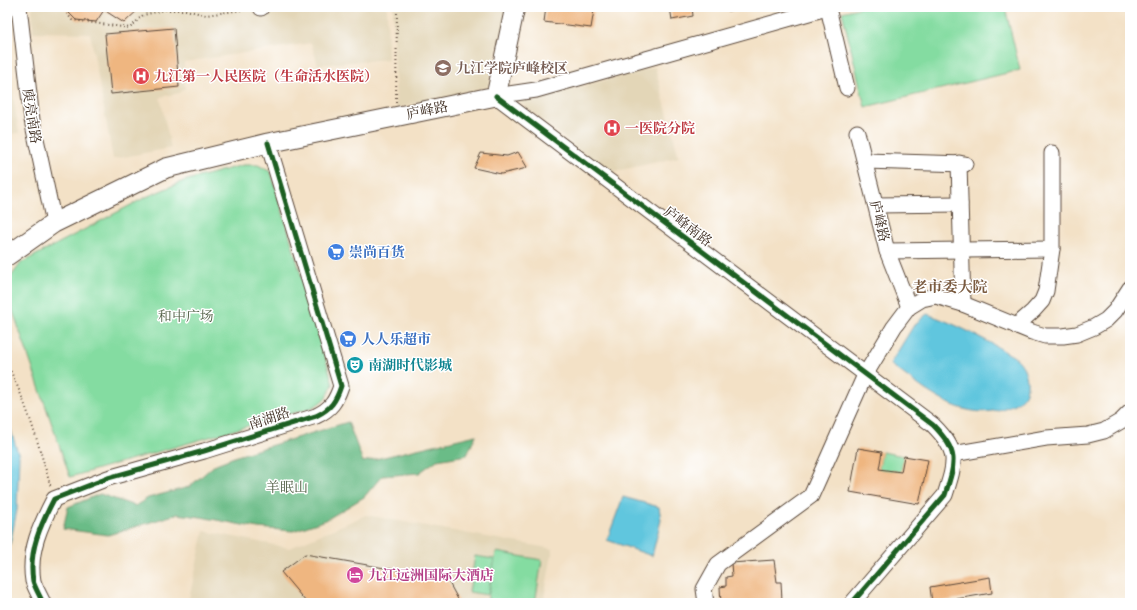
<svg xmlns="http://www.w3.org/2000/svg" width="1137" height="610" font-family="'Gentium Book Plus','Noto Serif SC',serif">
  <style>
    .built { fill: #e3d6b7 }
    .green { fill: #84dca1; stroke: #608360 }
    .forest { fill: #6bbc87; stroke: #537352 }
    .water { fill: #61c6de; stroke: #4e787e }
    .building { fill: #efb680 }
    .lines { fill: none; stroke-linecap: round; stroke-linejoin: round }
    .minor-casing { stroke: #574537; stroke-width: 17 }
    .major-casing { stroke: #574537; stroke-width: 21 }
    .path { stroke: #574537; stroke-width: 2; stroke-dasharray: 1 3; stroke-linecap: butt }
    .minor { stroke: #fff; stroke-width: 15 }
    .major { stroke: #fff; stroke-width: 19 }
    .cycleway-casing { stroke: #fff; stroke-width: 8 }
    .cycleway { stroke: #1b5e20; stroke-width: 5 }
    .labels { text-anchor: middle; stroke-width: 3; stroke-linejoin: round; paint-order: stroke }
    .education-label { font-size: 14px; font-weight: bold; fill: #785e54; stroke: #fff; text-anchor: start }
    .health-label { font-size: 14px; font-weight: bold; fill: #be3a42; stroke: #fff; text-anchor: start }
    .street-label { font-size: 14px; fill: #3b2a1e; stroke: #fff }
    .shop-label { font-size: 14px; font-weight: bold; fill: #366cbe; stroke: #fff; text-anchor: start }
    .park-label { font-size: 14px; fill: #515f45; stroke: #fff }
    .culture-label { font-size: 14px; font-weight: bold; fill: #0d838f; stroke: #fff; text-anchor: start }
    .hotel-label { font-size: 14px; font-weight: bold; fill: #b23c85; stroke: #fff; text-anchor: start }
    .neighbourhood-label { font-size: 15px; font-weight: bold; fill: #7a5b40; stroke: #fff }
  </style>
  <rect width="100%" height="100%" fill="#fff"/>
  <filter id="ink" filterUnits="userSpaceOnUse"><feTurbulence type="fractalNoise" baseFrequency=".025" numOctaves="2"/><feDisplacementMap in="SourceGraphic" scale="8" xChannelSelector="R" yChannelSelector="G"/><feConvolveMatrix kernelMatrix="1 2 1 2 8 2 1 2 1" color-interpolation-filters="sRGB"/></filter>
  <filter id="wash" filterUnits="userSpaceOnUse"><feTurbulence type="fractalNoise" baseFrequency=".012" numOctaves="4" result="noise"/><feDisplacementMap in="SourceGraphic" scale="16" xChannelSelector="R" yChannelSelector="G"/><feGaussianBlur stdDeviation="0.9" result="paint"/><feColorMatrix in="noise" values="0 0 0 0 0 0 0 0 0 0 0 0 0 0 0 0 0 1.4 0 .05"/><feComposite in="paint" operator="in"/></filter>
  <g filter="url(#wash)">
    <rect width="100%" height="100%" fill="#f3e1c6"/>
    <g class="built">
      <path d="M32,7H387L388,59L318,65L311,43L184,62L185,88L179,93L160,97L171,148L113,159L90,33L33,32Z"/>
      <path d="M393,7H508L488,87L396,108Z"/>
      <path d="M7,56L19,133L7,134Z"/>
      <path d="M655,67L679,157L608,173L517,100L568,90Z"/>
      <path d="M366,515L553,549L543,603H188L204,531L289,548Z"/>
    </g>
    <g class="green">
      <path d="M862,7H1005L1020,70L865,107L842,12Z"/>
      <path d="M243,165H258L271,172L333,384C328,397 323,402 311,408L70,477L7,294L10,278L21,263L146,197L184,181Z"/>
      <path d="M882,452L904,456L901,472L879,469Z"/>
      <path d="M496,552L542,560L535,603H487Z"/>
      <path d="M475,556L494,559L488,595L469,592Z"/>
    </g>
    <path class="forest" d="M348,422L363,462L476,435L467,455L437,460L419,473L382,476L364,497L326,520L293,531L258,528L201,517L177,514L108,535L63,529L68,507L100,494L135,506L148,498L189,487L216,464L237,456Z"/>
    <g class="water">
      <path d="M927,314C953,323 977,335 1001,349C1006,353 1015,356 1019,361C1026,369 1029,382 1026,392C1022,401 1015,404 1007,407C963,425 923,388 890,364L914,325Z"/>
      <path d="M7,418L19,456L17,510L7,559Z"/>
      <path d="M623,497L659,507L661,520L652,556L607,540Z"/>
    </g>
    <g id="blocks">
      <g class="building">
        <path d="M63,7H141L124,23L104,10L96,22L76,20Z"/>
        <path d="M546,7H574L594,10L591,28L544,22Z"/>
        <path d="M670,7H692L693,16L672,20Z"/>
        <path d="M727,7H747V8L728,11Z"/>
        <path d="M174,28L179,87L111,94L105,34Z"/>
        <path d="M518,152L527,167L523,169L501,174L474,168L481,153L507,156Z"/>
        <path d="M858,448L882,452L879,469L901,472L904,456L928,460L919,504L850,492Z"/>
        <path d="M305,554L447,579L460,603L306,602L281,572Z"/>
        <path d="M774,560L777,582H781L782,601L721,603L720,587L726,586V577L732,576L731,563Z"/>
        <path d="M990,577L992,593L932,603L930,587Z"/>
      </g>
    </g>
  </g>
  <g filter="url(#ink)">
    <use href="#blocks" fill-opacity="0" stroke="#574537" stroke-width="1"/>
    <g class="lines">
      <g class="minor-casing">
        <g id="minor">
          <path d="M19,7L32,120L54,223"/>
          <path d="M261,7V8"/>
          <path d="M828,8L847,88"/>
          <path d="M496,96L933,425C959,451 956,461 945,495L852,603"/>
          <path d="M496,96L536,90L830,7"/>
          <path d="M857,132L887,251L909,307"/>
          <path d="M865,161L965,164"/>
          <path d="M959,163L963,304"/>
          <path d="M876,205L960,204"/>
          <path d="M887,251L1052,249"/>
          <path d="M1016,326L1033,311L1042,301L1046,291L1052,249V153"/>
          <path d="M953,454L1046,438L1088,435L1104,431L1121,421L1130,412"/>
          <path d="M43,603C40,596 35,588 33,581C28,551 41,524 54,499L108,478L204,451L316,416C331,409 336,401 341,386L268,143"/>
          <path d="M706,603L704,589L718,564L811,496L865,375L894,327L909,307L922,299L936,296L963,304L1032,332L1045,336H1063L1077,334L1094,327L1106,320L1115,311L1130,288"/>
        </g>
      </g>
      <g class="major-casing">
        <path id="major" d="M7,256L54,223L166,168L268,143L496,96L515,7"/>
      </g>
      <g class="path">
        <path d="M62,7L72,20L130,28L143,15L165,10H186L206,15L249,9"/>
        <path d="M396,102L397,7"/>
        <path d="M7,364C27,403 39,446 51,488"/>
      </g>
      <use href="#minor" class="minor"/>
      <use href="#major" class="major"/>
      <g class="cycleway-casing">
        <g id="cycleway">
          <path d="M496,96L933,425C959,451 956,461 945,495L852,603"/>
          <path d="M43,603C40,596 35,588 33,581C28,551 41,524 54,499L108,478L204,451L316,416C331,409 336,401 341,386L268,143"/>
        </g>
      </g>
      <use href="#cycleway" class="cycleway"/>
    </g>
  </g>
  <defs>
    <g id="university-disc" transform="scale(0.9)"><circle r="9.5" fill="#8d6e63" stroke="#fff"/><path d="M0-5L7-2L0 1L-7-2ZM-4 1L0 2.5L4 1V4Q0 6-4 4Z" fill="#fff"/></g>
    <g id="hospital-disc" transform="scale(0.9)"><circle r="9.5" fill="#e0444e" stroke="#fff"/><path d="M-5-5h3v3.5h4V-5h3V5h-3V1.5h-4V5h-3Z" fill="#fff"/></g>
    <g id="supermarket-disc" transform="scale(0.9)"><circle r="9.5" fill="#3f7fe0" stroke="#fff"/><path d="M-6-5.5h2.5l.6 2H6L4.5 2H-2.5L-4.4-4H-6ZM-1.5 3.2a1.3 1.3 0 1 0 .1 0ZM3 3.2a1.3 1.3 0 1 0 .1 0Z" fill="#fff"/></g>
    <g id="theatre-disc" transform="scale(0.9)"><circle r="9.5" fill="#0f9aa8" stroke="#fff"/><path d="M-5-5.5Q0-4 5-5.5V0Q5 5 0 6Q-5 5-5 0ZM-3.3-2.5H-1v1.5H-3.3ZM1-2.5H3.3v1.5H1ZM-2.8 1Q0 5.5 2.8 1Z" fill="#fff"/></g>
    <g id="hotel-disc" transform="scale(0.9)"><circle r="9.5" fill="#d1479c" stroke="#fff"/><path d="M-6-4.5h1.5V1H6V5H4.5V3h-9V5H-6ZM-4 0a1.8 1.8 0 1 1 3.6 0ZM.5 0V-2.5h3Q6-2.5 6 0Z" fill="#fff"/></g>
  </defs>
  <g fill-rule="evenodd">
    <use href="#university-disc" x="443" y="68"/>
    <use href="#hospital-disc" x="141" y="76"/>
    <use href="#hospital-disc" x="612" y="128"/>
    <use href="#supermarket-disc" x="336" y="252"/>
    <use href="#supermarket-disc" x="348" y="339"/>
    <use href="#theatre-disc" x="355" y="365"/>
    <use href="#hotel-disc" x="355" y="575"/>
  </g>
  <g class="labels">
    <g class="education-label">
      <text x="456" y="73">九江学院庐峰校区</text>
    </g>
    <g class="health-label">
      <text x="154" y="81">九江第一人民医院（生命活水医院）</text>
      <text x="625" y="133">一医院分院</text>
    </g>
    <g class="street-label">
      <text transform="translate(427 110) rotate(-12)" y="5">庐峰路</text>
      <text transform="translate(32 116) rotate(81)" y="5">庾亮南路</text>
      <text transform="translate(880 221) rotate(76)" y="5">庐峰路</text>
      <text transform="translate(688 226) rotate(37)" y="5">庐峰南路</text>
      <text transform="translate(269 418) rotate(-18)" y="5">南湖路</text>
    </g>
    <g class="shop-label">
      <text x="349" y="257">崇尚百货</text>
      <text x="361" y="344">人人乐超市</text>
    </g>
    <g class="park-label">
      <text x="186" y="321">和中广场</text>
      <text x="287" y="492">羊眠山</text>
    </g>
    <g class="culture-label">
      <text x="368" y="370">南湖时代影城</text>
    </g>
    <g class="hotel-label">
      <text x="368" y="580">九江远洲国际大酒店</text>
    </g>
    <g class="neighbourhood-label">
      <text x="950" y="292">老市委大院</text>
    </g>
  </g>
  <rect width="1137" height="610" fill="none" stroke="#fff" stroke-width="24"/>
</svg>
